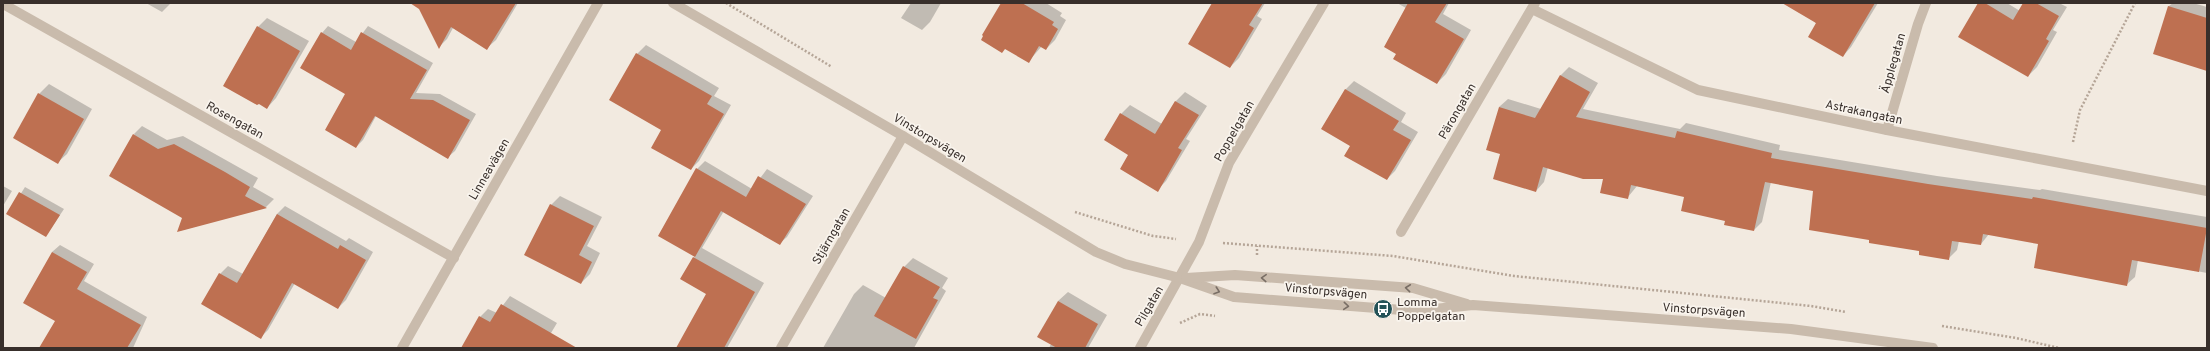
<svg xmlns="http://www.w3.org/2000/svg" width="2210" height="351" font-family="Overpass,sans-serif">
  <style>
    .shadow { fill: #0003 }
    .building { fill: #be7051 }
    .lines { fill: none; stroke-linecap: round; stroke-linejoin: round }
    .path { stroke: #b5a597; stroke-width: 2.5; stroke-dasharray: 2 2; stroke-linecap: butt }
    .minor { stroke: #c9bbac; stroke-width: 10 }
    .tertiary { stroke: #c9bbac; stroke-width: 10 }
    .oneway { stroke: #796e65 }
    .labels { text-anchor: middle; stroke-width: 3.5; stroke-linejoin: round; paint-order: stroke }
    .street-label { font-size: 12px; fill: #382f2b; stroke: #f9f4ed }
    .poi-label { font-size: 12px; fill: #382f2b; stroke: #f9f4ed; text-anchor: start }
  </style>
  <rect width="100%" height="100%" fill="#f2eae0"/>
  <g class="shadow">
    <path d="M146,3H171L162,12Z"/>
    <path d="M420,3H518L496,40L487,48L453,28L447,39L439,47Z"/>
    <path d="M911,3H941L930,22L922,30L901,18Z"/>
    <path d="M1002,3H1046L1062,13L1060,16L1066,20L1055,40L1046,49L1042,46L1028,62Z"/>
    <path d="M1214,3H1265L1257,16L1262,19L1239,58L1230,67Z"/>
    <path d="M1397,3H1449L1443,14L1471,30L1446,74L1437,83L1398,53L1406,8Z"/>
    <path d="M1799,3H1878L1851,47L1843,56Z"/>
    <path d="M1979,3H2007L2020,11L2024,3H2059L2067,7L2053,30L2057,32L2037,67L2028,76Z"/>
    <path d="M2173,3H2193L2207,7V70L2154,53L2169,6Z"/>
    <path d="M267,18L309,41L276,98L267,108L258,27Z"/>
    <path d="M328,26L356,42L368,26L433,63L416,93L440,94L476,114L455,151L448,157L376,116L363,140L356,147L347,94L322,33Z"/>
    <path d="M646,45L719,88L714,96L731,105L699,161L691,169L637,54Z"/>
    <path d="M1569,67L1598,83L1583,109L1680,129L1686,123L1780,145L1779,150L1937,176L2040,190L2042,189L2207,217V273L2138,260L2135,277L2126,285L2040,243L1989,234L1981,244L1959,241L1957,250L1949,258L1870,239L1814,190L1771,182L1762,222L1754,230L1726,220L1685,196L1637,186L1628,197L1604,178L1548,167L1544,182L1536,191L1502,153L1499,107L1508,99L1541,109L1561,75Z"/>
    <path d="M1354,81L1406,113L1401,122L1418,132L1395,171L1387,179L1351,146L1345,90Z"/>
    <path d="M49,84L92,109L67,154L57,163L39,94Z"/>
    <path d="M1185,92L1207,106L1186,139L1190,141L1166,181L1157,190L1130,154L1121,114L1130,105L1162,124L1176,101Z"/>
    <path d="M142,126L167,140L183,136L258,178L253,187L274,199L266,207L179,231L184,218L134,134Z"/>
    <path d="M705,161L752,189L767,169L813,196L787,237L779,244L724,211L702,248L764,283L727,348H677L708,294L694,258L695,256L659,235L697,169Z"/>
    <path d="M3,186L12,191L3,206Z"/>
    <path d="M25,187L64,209L46,236L8,214Z"/>
    <path d="M560,196L602,217L587,246L600,253L590,274L581,283L551,205Z"/>
    <path d="M285,206L346,241L349,238L373,252L346,300L338,308L295,283L268,330L260,338L203,303L220,274L228,266L243,274L277,214Z"/>
    <path d="M60,245L94,264L84,281L147,317L133,348H53L56,321L52,252Z"/>
    <path d="M913,258L948,278L942,288L946,291L914,348H823L854,294L863,285L886,298L904,267Z"/>
    <path d="M1068,292L1107,315L1088,348H1049L1051,344L1058,301Z"/>
    <path d="M510,296L557,323L542,348H462L480,317L488,309L497,313Z"/>
  </g>
  <g class="building">
    <path d="M410,3H516L487,50L451,27L439,49L419,9Z"/>
    <path d="M1001,3H1022L1054,22L1052,25L1058,29L1046,50L1039,46L1029,63L1005,49L1002,53L981,40L983,36L982,35Z"/>
    <path d="M1212,3H1263L1249,25L1254,28L1230,68L1188,44Z"/>
    <path d="M1408,3H1447L1435,22L1464,39L1437,84L1393,59L1396,54L1384,47Z"/>
    <path d="M1782,3H1875L1843,57L1808,37L1816,23Z"/>
    <path d="M1978,3H1985L2013,20L2023,3H2036L2059,16L2046,39L2049,41L2028,77L1958,37Z"/>
    <path d="M2168,6L2207,18V71L2153,54Z"/>
    <path d="M257,26L300,51L267,109L259,104L257,105L223,86Z"/>
    <path d="M321,32L351,50L361,32L427,70L410,99L433,100L470,120L448,159L375,116L356,148L325,130L345,94L300,68Z"/>
    <path d="M636,53L712,96L707,104L724,114L691,170L651,148L661,130L609,100Z"/>
    <path d="M1560,75L1590,92L1576,117L1675,138L1677,131L1772,153L1771,158L1928,184L2032,199L2033,197L2207,228L2199,272L2132,260L2127,286L2034,268L2038,244L1983,234L1981,245L1952,241L1949,260L1919,255V251L1869,243V240L1809,230L1813,191L1765,182L1754,231L1724,225L1725,221L1681,211L1684,197L1631,185L1628,199L1600,193L1603,179H1583L1543,167L1536,192L1493,179L1500,154L1486,150L1499,107L1535,118Z"/>
    <path d="M1345,89L1399,121L1393,130L1411,140L1387,180L1344,156L1350,146L1321,129Z"/>
    <path d="M38,93L84,119L58,164L13,138Z"/>
    <path d="M1175,101L1199,115L1178,148L1182,150L1158,192L1120,169L1128,155L1104,140L1120,113L1155,134Z"/>
    <path d="M133,134L158,149L174,144L225,172L250,187L245,196L267,208L177,232L182,218L109,176Z"/>
    <path d="M696,168L746,197L758,176L806,204L780,245L721,211L695,257L658,236Z"/>
    <path d="M19,192L60,215L46,237L6,214Z"/>
    <path d="M550,204L594,226L579,255L592,262L581,284L524,255Z"/>
    <path d="M277,214L338,249L340,245L366,260L338,309L292,283L261,339L201,304L219,273L237,283Z"/>
    <path d="M52,252L87,272L77,289L141,325L127,348H39L55,321L23,303Z"/>
    <path d="M693,257L755,292L724,348H676L706,294L680,279Z"/>
    <path d="M903,266L940,287L933,298L938,300L916,339L874,316Z"/>
    <path d="M1058,301L1098,324L1085,348H1057L1037,337Z"/>
    <path d="M501,304L577,348H461L479,316L490,322Z"/>
  </g>
  <g class="lines">
    <g class="path">
      <path d="M726,3L832,67"/>
      <path d="M2073,142L2080,110L2135,3"/>
      <path d="M1075,212L1153,236L1176,239"/>
      <path d="M1223,243L1393,256L1514,276L1811,306L1846,312"/>
      <path d="M1257,255V246"/>
      <path d="M1180,323L1200,314L1215,316"/>
      <path d="M1942,326L2016,338L2059,348"/>
    </g>
    <g class="minor">
      <path d="M3,4L454,258"/>
      <path d="M1532,9L1698,90L1887,130L2207,191"/>
      <path d="M1887,130L1918,24L1926,3"/>
      <path d="M1401,232L1535,3"/>
      <path d="M402,348L598,3"/>
      <path d="M781,348L903,136"/>
      <path d="M1140,348L1199,242L1229,163L1324,3"/>
    </g>
    <g class="tertiary">
      <path d="M673,3L903,136L1096,252L1125,264L1180,278L1234,297L1415,311L1473,305L1791,329L1933,348"/>
      <path d="M1186,278L1235,275L1413,288L1467,304"/>
    </g>
  </g>
  <defs><path id="oneway-chevron" d="M-2-3.5L2.5 0L-2 3.5" fill="none" stroke-width="1.6" stroke-linecap="round" stroke-linejoin="round"/></defs>
  <g class="oneway">
    <use href="#oneway-chevron" transform="translate(1264 278) rotate(-177)"/>
    <use href="#oneway-chevron" transform="translate(1408 288) rotate(-174)"/>
    <use href="#oneway-chevron" transform="translate(1217 291) rotate(19)"/>
    <use href="#oneway-chevron" transform="translate(1346 306) rotate(5)"/>
  </g>
  <defs>
    <g id="bus-disc" transform="scale(1)"><circle r="9.5" fill="#235257" stroke="#f9f4ed"/><path d="M-5-6H5V4H4V6H2V4H-2V6H-4V4H-5ZM-3.5-4V0h7V-4ZM-3.5 1.2v1.5H-2V1.2ZM2 1.2v1.5H3.5V1.2Z" fill="#fff"/></g>
  </defs>
  <g fill-rule="evenodd">
    <use href="#bus-disc" x="1383" y="309"/>
  </g>
  <g class="labels">
    <g class="street-label">
      <text transform="translate(1893 63) rotate(-74)" y="4">Äpplegatan</text>
      <text transform="translate(1457 111) rotate(-60)" y="4">Pärongatan</text>
      <text transform="translate(1864 112) rotate(12)" y="4">Astrakangatan</text>
      <text transform="translate(235 120) rotate(29)" y="4">Rosengatan</text>
      <text transform="translate(1234 131) rotate(-60)" y="4">Poppelgatan</text>
      <text transform="translate(930 138) rotate(31)" y="4">Vinstorpsvägen</text>
      <text transform="translate(489 169) rotate(-60)" y="4">Linneavägen</text>
      <text transform="translate(831 236) rotate(-60)" y="4">Stjärngatan</text>
      <text transform="translate(1326 291) rotate(5)" y="4">Vinstorpsvägen</text>
      <text transform="translate(1149 306) rotate(-60)" y="4">Pilgatan</text>
      <text transform="translate(1704 310) rotate(4)" y="4">Vinstorpsvägen</text>
    </g>
    <g class="poi-label">
      <text x="1397" y="306">Lomma<tspan x="1397" dy="14">Poppelgatan</tspan></text>
    </g>
  </g>
  <rect width="2210" height="351" fill="none" stroke="#382f2b" stroke-width="8"/>
</svg>
